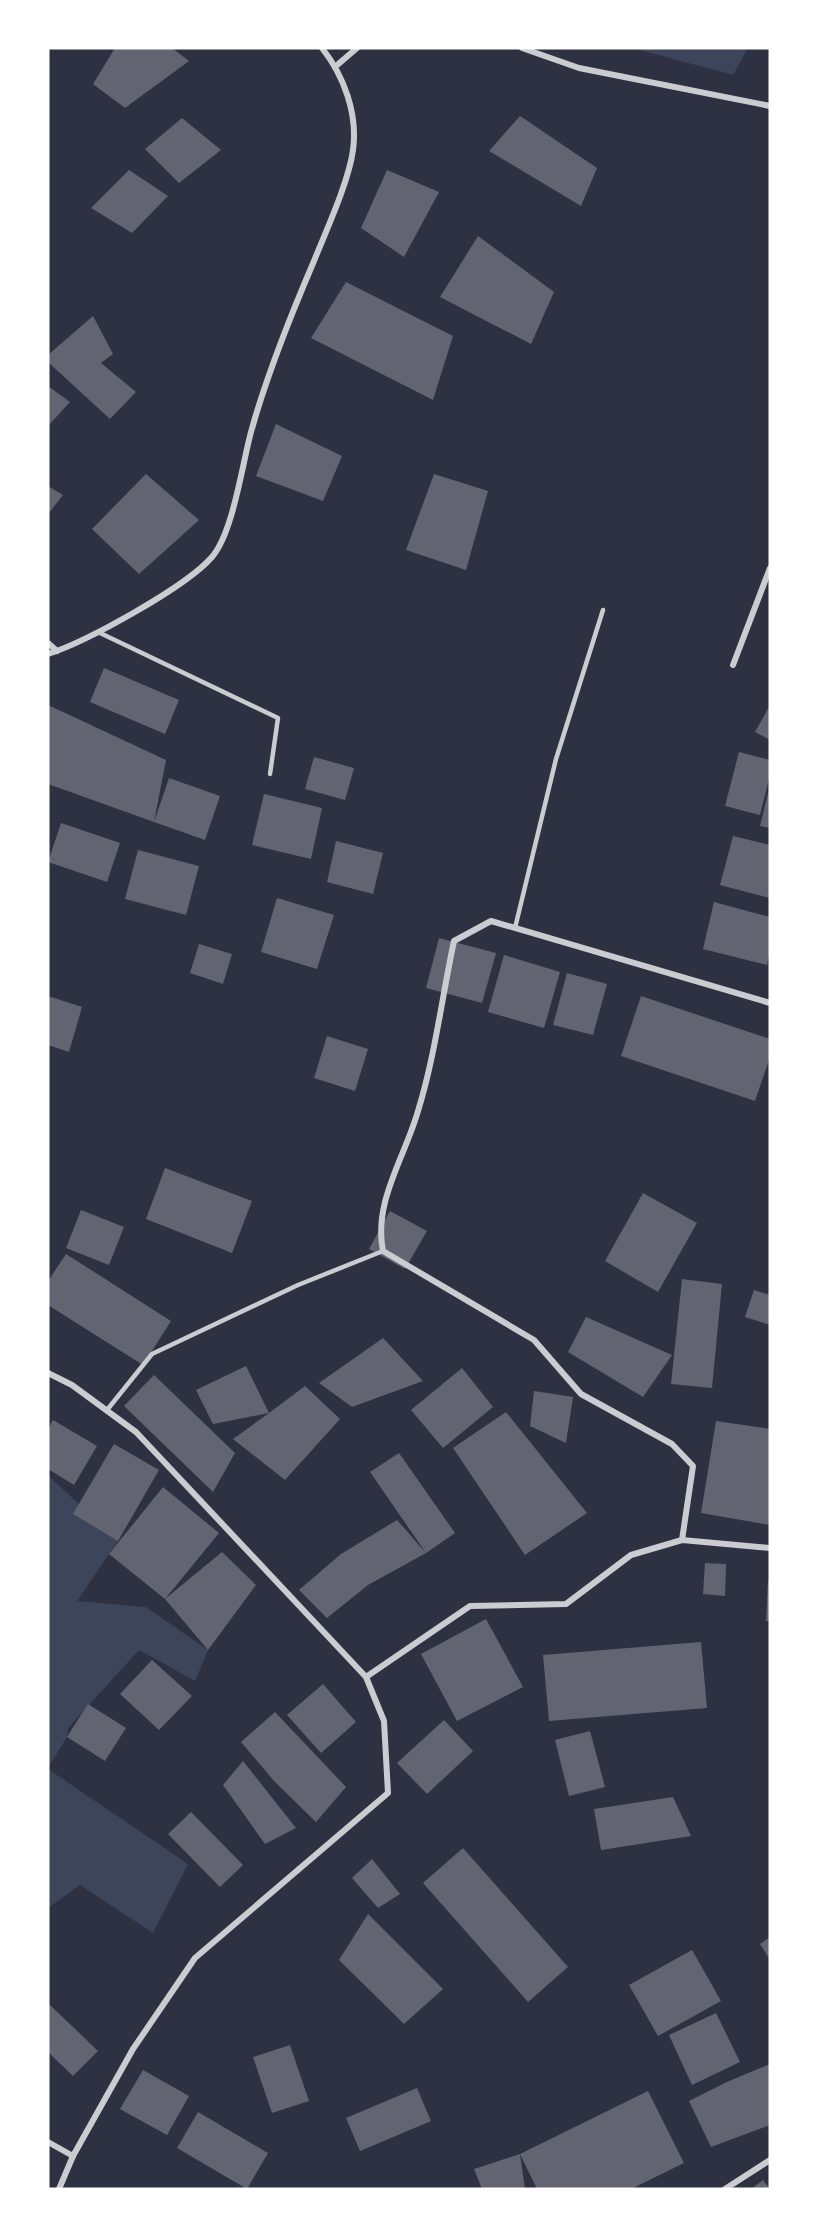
<svg xmlns="http://www.w3.org/2000/svg" width="818" height="2237" font-family="Poppins,sans-serif">
  <style>
    .green { fill: #3c4559 }
    .building { fill: #626471 }
    .lines { fill: none; stroke-linecap: round; stroke-linejoin: round }
    .service { stroke: #caccd0; stroke-width: 4.5 }
    .minor { stroke: #caccd0; stroke-width: 6 }
  </style>
  <rect width="100%" height="100%" fill="#2d3142"/>
  <g class="green">
    <path d="M632,48H748L733,75Z"/>
    <path d="M48,1475L118,1541L77,1601L146,1607L208,1650L195,1681L139,1650L68,1728L67,1737L48,1768Z"/>
    <path d="M48,1769L188,1864L153,1933L80,1885L48,1908Z"/>
  </g>
  <g class="building">
    <path d="M115,48H172L189,61L125,108L93,84Z"/>
    <path d="M520,116L597,168L581,206L489,151Z"/>
    <path d="M182,118L221,150L179,183L145,149Z"/>
    <path d="M129,170L168,196L132,233L91,208Z"/>
    <path d="M387,170L439,192L404,257L361,228Z"/>
    <path d="M478,236L554,292L531,344L440,297Z"/>
    <path d="M346,282L453,336L433,400L311,338Z"/>
    <path d="M93,316L113,354L101,363L136,392L110,419L48,362V355Z"/>
    <path d="M48,386L70,402L48,426Z"/>
    <path d="M276,424L342,456L323,501L256,476Z"/>
    <path d="M146,474L199,520L139,574L92,529Z"/>
    <path d="M434,474L488,491L466,570L406,550Z"/>
    <path d="M48,486L63,495L48,514Z"/>
    <path d="M104,668L179,700L165,734L90,702Z"/>
    <path d="M48,705L166,760L154,822L48,784Z"/>
    <path d="M770,705V740L755,732Z"/>
    <path d="M739,752L770,760V775L760,815L725,806Z"/>
    <path d="M314,757L354,768L345,800L305,789Z"/>
    <path d="M169,778L220,796L205,840L154,822Z"/>
    <path d="M769,789L770,790V828L760,826Z"/>
    <path d="M264,794L322,808L311,859L252,845Z"/>
    <path d="M61,823L120,843L107,882L48,862Z"/>
    <path d="M733,836L770,845V898L720,885Z"/>
    <path d="M336,841L383,853L373,894L327,882Z"/>
    <path d="M138,850L199,866L186,915L125,899Z"/>
    <path d="M277,898L334,915L317,969L261,952Z"/>
    <path d="M714,902L770,917V952L767,965L703,949Z"/>
    <path d="M439,938L496,953L482,1003L426,988Z"/>
    <path d="M199,944L232,954L223,984L190,973Z"/>
    <path d="M504,955L560,972L544,1028L488,1012Z"/>
    <path d="M567,973L607,984L593,1035L553,1025Z"/>
    <path d="M48,996L82,1007L69,1052L48,1045Z"/>
    <path d="M641,996L770,1039V1057L755,1101L621,1056Z"/>
    <path d="M327,1036L368,1049L355,1091L314,1078Z"/>
    <path d="M165,1168L252,1201L232,1253L146,1219Z"/>
    <path d="M643,1193L697,1223L658,1292L605,1261Z"/>
    <path d="M81,1210L124,1227L109,1265L66,1248Z"/>
    <path d="M390,1211L427,1231L405,1269L369,1249Z"/>
    <path d="M66,1254L171,1321L143,1365L48,1305V1281Z"/>
    <path d="M682,1279L722,1284L712,1388L671,1384Z"/>
    <path d="M754,1290L770,1295V1325L745,1317Z"/>
    <path d="M586,1317L672,1355L643,1397L568,1352Z"/>
    <path d="M383,1338L423,1381L352,1407L319,1383Z"/>
    <path d="M246,1366L269,1413L305,1386L340,1419L285,1480L233,1439L269,1413L213,1424L196,1390Z"/>
    <path d="M462,1368L493,1407L443,1448L411,1410Z"/>
    <path d="M154,1375L235,1453L213,1492L124,1406Z"/>
    <path d="M534,1391L573,1397L566,1443L530,1426Z"/>
    <path d="M506,1412L587,1513L525,1555L453,1448Z"/>
    <path d="M53,1420L97,1446L74,1485L48,1469V1429Z"/>
    <path d="M716,1421L770,1429V1525L701,1513Z"/>
    <path d="M114,1444L159,1470L118,1541L73,1514Z"/>
    <path d="M399,1453L455,1533L426,1553L368,1585L327,1618L299,1590L341,1554L397,1520L426,1553L370,1472Z"/>
    <path d="M163,1487L219,1533L165,1599L222,1552L256,1585L208,1650L165,1599L109,1554Z"/>
    <path d="M705,1563L726,1564L725,1596L703,1594Z"/>
    <path d="M768,1580H770V1621H766Z"/>
    <path d="M486,1619L523,1687L457,1721L421,1654Z"/>
    <path d="M701,1642L707,1708L549,1721L543,1655Z"/>
    <path d="M152,1660L192,1696L159,1730L120,1694Z"/>
    <path d="M323,1684L356,1722L321,1753L287,1715Z"/>
    <path d="M88,1704L126,1728L105,1761L67,1737Z"/>
    <path d="M275,1712L346,1787L316,1822L274,1781L241,1742Z"/>
    <path d="M444,1720L473,1751L427,1794L397,1763Z"/>
    <path d="M590,1731L605,1787L569,1796L555,1740Z"/>
    <path d="M243,1761L296,1828L265,1844L223,1785Z"/>
    <path d="M673,1797L691,1836L601,1850L594,1809Z"/>
    <path d="M191,1812L243,1865L220,1887L168,1834Z"/>
    <path d="M463,1848L568,1967L528,2002L423,1883Z"/>
    <path d="M372,1859L400,1894L378,1908L352,1878Z"/>
    <path d="M368,1914L443,1989L404,2024L339,1960Z"/>
    <path d="M770,1937V1960L760,1944Z"/>
    <path d="M692,1950L721,2001L658,2036L629,1985Z"/>
    <path d="M49,2004L98,2051L73,2076L48,2052Z"/>
    <path d="M716,2013L740,2062L692,2085L669,2035Z"/>
    <path d="M290,2045L309,2101L272,2113L253,2057Z"/>
    <path d="M770,2064V2125L711,2147L689,2101L729,2081Z"/>
    <path d="M143,2070L189,2096L167,2135L120,2109Z"/>
    <path d="M417,2088L431,2121L360,2151L346,2118Z"/>
    <path d="M648,2091L684,2163L631,2189H537L520,2154Z"/>
    <path d="M198,2112L268,2153L247,2189L177,2148Z"/>
    <path d="M520,2154L525,2189H482L474,2169Z"/>
    <path d="M763,2180L770,2189H751Z"/>
  </g>
  <g class="lines">
    <g class="service">
      <path d="M98,632L278,718L270,774"/>
      <path d="M515,928L556,759L603,610"/>
      <path d="M107,1410L152,1354L298,1285L383,1251"/>
    </g>
    <g class="minor">
      <path d="M522,48L579,68L770,106"/>
      <path d="M336,66L357,48"/>
      <path d="M48,643L57,651"/>
      <path d="M48,654C86,642 186,587 212,557C233,533 242,465 251,432C267,374 290,317 314,261C326,231 349,181 353,150C358,114 344,76 322,48"/>
      <path d="M733,665L770,568"/>
      <path d="M48,1373L72,1385L136,1432L366,1677L384,1721L388,1793L195,1958L133,2049L73,2156L59,2189"/>
      <path d="M682,1540L693,1466L672,1444L581,1394L534,1340L383,1251C373,1202 405,1157 418,1111C435,1056 442,997 454,941L491,921L770,1003"/>
      <path d="M366,1677L470,1606L566,1604L631,1555L682,1540L770,1548"/>
      <path d="M48,2142L73,2156"/>
      <path d="M725,2189L770,2160"/>
    </g>
  </g>
  <rect width="818" height="2237" fill="none" stroke="#ffffff" stroke-width="99"/>
</svg>
